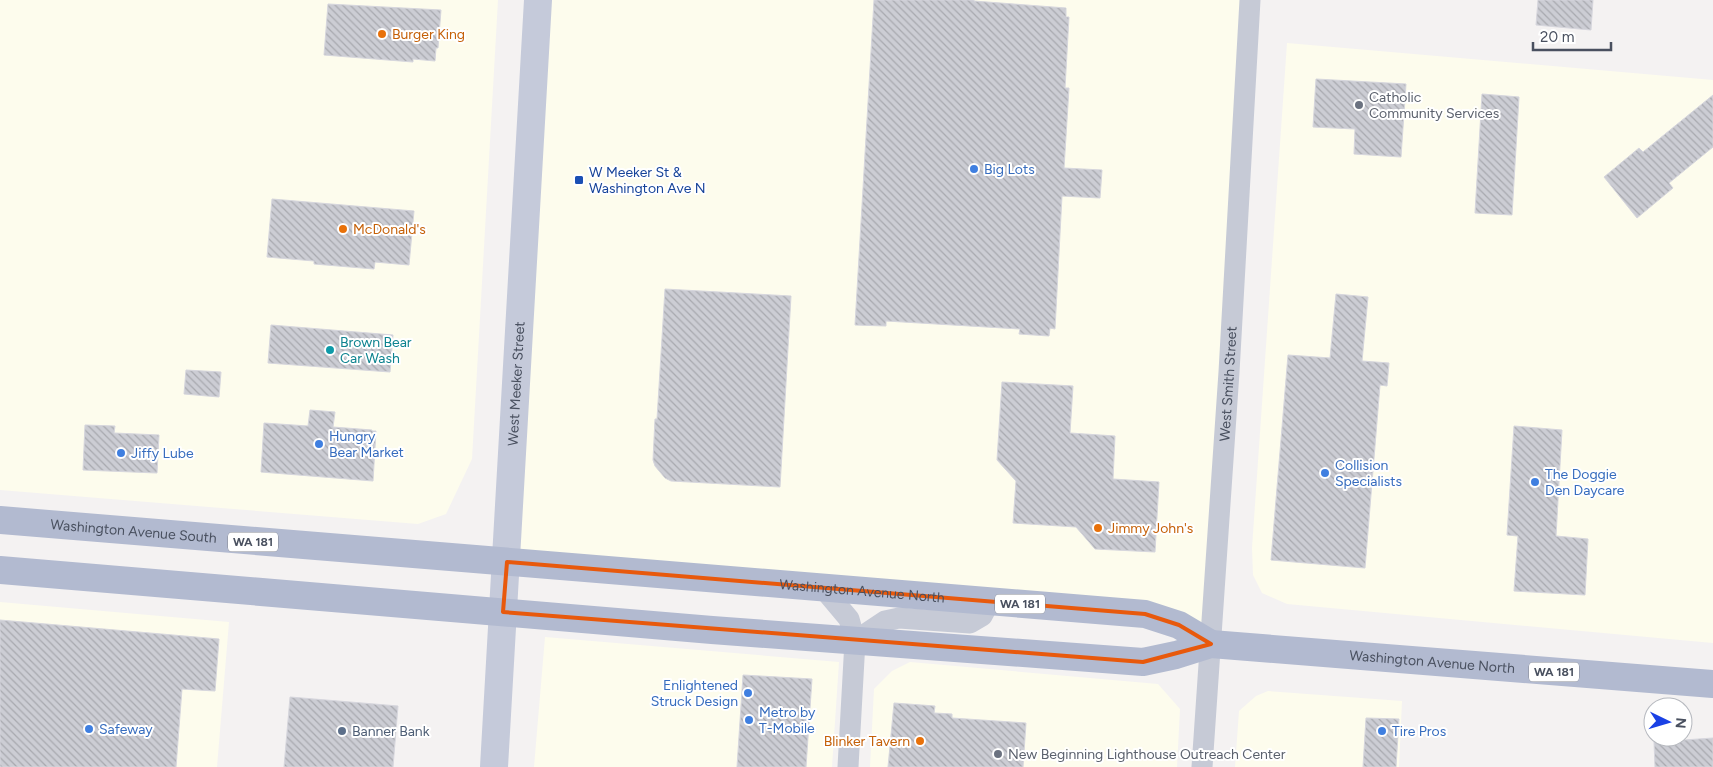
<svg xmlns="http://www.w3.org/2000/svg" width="1713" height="767" font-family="Figtree,sans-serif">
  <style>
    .commercial { fill: #fdfced }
    .building { fill: url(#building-back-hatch); stroke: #d6d6dd }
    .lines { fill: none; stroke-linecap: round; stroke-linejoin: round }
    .street { stroke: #c6cad6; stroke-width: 21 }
    .secondary { stroke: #c5cada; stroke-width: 28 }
    .primary { stroke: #b2bad0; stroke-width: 28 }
    .marked { fill: none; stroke: #e8590c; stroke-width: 4; stroke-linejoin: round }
    .food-dot { fill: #e8710a; stroke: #fff; stroke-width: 2 }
    .worship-dot { fill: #6b7280; stroke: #fff; stroke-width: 2 }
    .shop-dot { fill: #3f7fe0; stroke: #fff; stroke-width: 2 }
    .transit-dot { fill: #1a4fb4; stroke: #fff; stroke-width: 2 }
    .culture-dot { fill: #0f9aa8; stroke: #fff; stroke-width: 2 }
    .service-dot { fill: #5c6f8a; stroke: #fff; stroke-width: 2 }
    .labels { text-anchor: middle; stroke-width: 4; stroke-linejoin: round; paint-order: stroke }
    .shield { fill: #fff; stroke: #80848f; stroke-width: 1 }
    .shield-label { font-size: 12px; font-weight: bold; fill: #49505f }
    .food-label { font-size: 14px; fill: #c56008; stroke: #fff; text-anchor: start }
    .worship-label { font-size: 14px; fill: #5b616d; stroke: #fff; text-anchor: start }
    .shop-label { font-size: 14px; fill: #366cbe; stroke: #fff; text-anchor: start }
    .transit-label { font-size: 14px; fill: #164399; stroke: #fff; text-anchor: start }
    .culture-label { font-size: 14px; fill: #0d838f; stroke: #fff; text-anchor: start }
    .street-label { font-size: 14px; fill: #49505f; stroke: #fff }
    .service-label { font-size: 14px; fill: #4e5e75; stroke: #fff; text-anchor: start }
  </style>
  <defs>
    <pattern id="building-back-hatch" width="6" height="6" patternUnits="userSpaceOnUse" patternTransform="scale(1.25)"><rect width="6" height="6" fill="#cccdd4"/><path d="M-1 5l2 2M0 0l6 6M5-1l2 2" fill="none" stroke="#a8a9af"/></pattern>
  </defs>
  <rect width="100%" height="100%" fill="#f4f2f2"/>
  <g class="commercial">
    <path d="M0,0H498L472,459L446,514L418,524L0,490Z"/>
    <path d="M538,0H1251L1211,644L1179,625L507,562Z"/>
    <path d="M1287,43L1713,80V643L1287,604L1262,593L1253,575L1252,548Z"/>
    <path d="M0,602L229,622L217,767H0Z"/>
    <path d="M545,637L839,662L832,767H534Z"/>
    <path d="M910,662L1158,684L1180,709L1177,767H870L874,689L892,671Z"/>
    <path d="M1268,691L1402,701L1399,767H1235L1239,711L1256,696Z"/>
  </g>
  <g class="building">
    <path d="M874,0H974V1L1066,8V17H1069L1065,88H1069L1064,168L1102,170L1100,198L1062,196L1055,329L1050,328L1049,336L1019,334L1020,329L886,321V326L855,325Z"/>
    <path d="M1538,0H1593L1591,30L1536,25Z"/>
    <path d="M328,4L441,10L438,48H436L435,61L413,59V62L324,55Z"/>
    <path d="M1316,79L1406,84L1401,157L1354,154L1355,129L1313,127Z"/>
    <path d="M1482,94L1519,97L1512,215L1475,213Z"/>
    <path d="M1713,95V147L1669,183L1673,188L1637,218L1604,177L1639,148L1643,152Z"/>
    <path d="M272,199L414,211L409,265L375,262L374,269L314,264V261L267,257Z"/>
    <path d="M665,289L791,296L780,487L671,481L665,478L655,466L653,460L655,419H657Z"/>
    <path d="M1336,294L1368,297L1362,361L1389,363L1387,386L1380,385L1365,568L1271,560L1288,355L1330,358Z"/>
    <path d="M271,325L393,335L390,372L268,363Z"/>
    <path d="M186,370L221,372L219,397L184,394Z"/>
    <path d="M1002,382L1073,386L1070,433L1115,436L1113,479L1159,482L1155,552L1095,549L1076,527L1013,523L1016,481L997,460Z"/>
    <path d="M310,410L335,412L333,427L372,430V431H376L373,481L261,472L264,423L308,426Z"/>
    <path d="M85,425L115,426L114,433L159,435L157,473L83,470Z"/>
    <path d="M1514,426L1562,430L1556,536L1588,539L1585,595L1514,591L1518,536L1507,535Z"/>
    <path d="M0,620L219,639L215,691L182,689L176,767H0Z"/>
    <path d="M743,675L812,679L806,767H737Z"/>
    <path d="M290,697L398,706L393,767H284Z"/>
    <path d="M894,703L935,706L934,713L952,714V718L1026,723L1023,767H888Z"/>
    <path d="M1366,718L1399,719L1396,767H1363Z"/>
    <path d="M1713,738V767H1655L1654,742Z"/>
  </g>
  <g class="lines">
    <g class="street">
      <path d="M823,588L849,619L855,641L848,767"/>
      <path d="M855,641L885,621L899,618L970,623L982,616L990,601"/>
      <path id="s1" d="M1202,767L1229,372L1250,0"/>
    </g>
    <path class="secondary" id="s2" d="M494,767L538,0"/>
    <g class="primary">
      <path id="s3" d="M0,520L1145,614L1179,625L1211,644"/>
      <path id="s4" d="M0,570L712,630L1143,662L1176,655L1211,644L1713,684"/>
    </g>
  </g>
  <path class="marked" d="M507,562L1145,614L1179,625L1211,644L1143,662L503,612Z"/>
  <g class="food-dot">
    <circle cx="382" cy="34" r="5"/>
    <circle cx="343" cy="229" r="5"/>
    <circle cx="1098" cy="528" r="5"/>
    <circle cx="920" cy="741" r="5"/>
  </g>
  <g class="worship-dot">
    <circle cx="1359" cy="105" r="5"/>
    <circle cx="998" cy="754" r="5"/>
  </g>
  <g class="shop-dot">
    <circle cx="974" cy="169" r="5"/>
    <circle cx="319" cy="444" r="5"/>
    <circle cx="121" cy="453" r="5"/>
    <circle cx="1325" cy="473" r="5"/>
    <circle cx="1535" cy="482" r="5"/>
    <circle cx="748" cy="693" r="5"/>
    <circle cx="749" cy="720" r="5"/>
    <circle cx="89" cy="729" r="5"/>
    <circle cx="1382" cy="731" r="5"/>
  </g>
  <rect class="transit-dot" x="574" y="175" width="10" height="10" rx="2.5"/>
  <circle class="culture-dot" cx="330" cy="350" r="5"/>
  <circle class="service-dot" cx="342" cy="731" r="5"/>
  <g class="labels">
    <g class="shield">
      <rect x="228" y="532.5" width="50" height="19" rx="4"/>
      <rect x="995" y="594.5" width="50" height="19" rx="4"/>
      <rect x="1529" y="662.5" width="50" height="19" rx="4"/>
    </g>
    <g class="shield-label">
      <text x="253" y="546">WA 181</text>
      <text x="1020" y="608">WA 181</text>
      <text x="1554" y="676">WA 181</text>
    </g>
    <g class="food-label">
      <text x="392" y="39">Burger King</text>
      <text x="353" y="234">McDonald's</text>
      <text x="1108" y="533">Jimmy John's</text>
      <text x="910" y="746" text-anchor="end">Blinker Tavern</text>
    </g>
    <g class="worship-label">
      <text x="1369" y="102">Catholic<tspan x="1369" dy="16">Community Services</tspan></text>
      <text x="1008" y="759">New Beginning Lighthouse Outreach Center</text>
    </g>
    <g class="shop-label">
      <text x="984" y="174">Big Lots</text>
      <text x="329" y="441">Hungry<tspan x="329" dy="16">Bear Market</tspan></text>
      <text x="131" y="458">Jiffy Lube</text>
      <text x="1335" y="470">Collision<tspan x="1335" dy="16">Specialists</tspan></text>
      <text x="1545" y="479">The Doggie<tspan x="1545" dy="16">Den Daycare</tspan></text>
      <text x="738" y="690" text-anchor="end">Enlightened<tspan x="738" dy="16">Struck Design</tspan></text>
      <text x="759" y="717">Metro by<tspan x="759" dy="16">T-Mobile</tspan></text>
      <text x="99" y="734">Safeway</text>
      <text x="1392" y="736">Tire Pros</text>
    </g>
    <g class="transit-label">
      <text x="589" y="177">W Meeker St &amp;<tspan x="589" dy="16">Washington Ave N</tspan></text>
    </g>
    <g class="culture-label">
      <text x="340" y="347">Brown Bear<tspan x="340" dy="16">Car Wash</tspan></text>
    </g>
    <g class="street-label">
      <text dy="5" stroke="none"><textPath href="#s2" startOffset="384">West Meeker Street</textPath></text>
      <text dy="5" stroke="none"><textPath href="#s1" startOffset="384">West Smith Street</textPath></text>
      <text dy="5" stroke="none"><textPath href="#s3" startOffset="134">Washington Avenue South</textPath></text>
      <text dy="5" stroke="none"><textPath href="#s3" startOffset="865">Washington Avenue North</textPath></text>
      <text dy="5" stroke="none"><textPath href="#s4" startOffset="1439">Washington Avenue North</textPath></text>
    </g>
    <g class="service-label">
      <text x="352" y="736">Banner Bank</text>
    </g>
  </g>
  <g transform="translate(1668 722) rotate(95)"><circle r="24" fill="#ffffff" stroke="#b6b9bf"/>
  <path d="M0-4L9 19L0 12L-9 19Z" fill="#1a41e5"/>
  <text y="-8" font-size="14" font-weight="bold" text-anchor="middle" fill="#49505f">N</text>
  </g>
  <path d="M1533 42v8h78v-8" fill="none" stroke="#49505f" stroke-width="2.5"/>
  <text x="1540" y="42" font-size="15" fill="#49505f" stroke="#ffffff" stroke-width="4" paint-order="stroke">20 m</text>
</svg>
